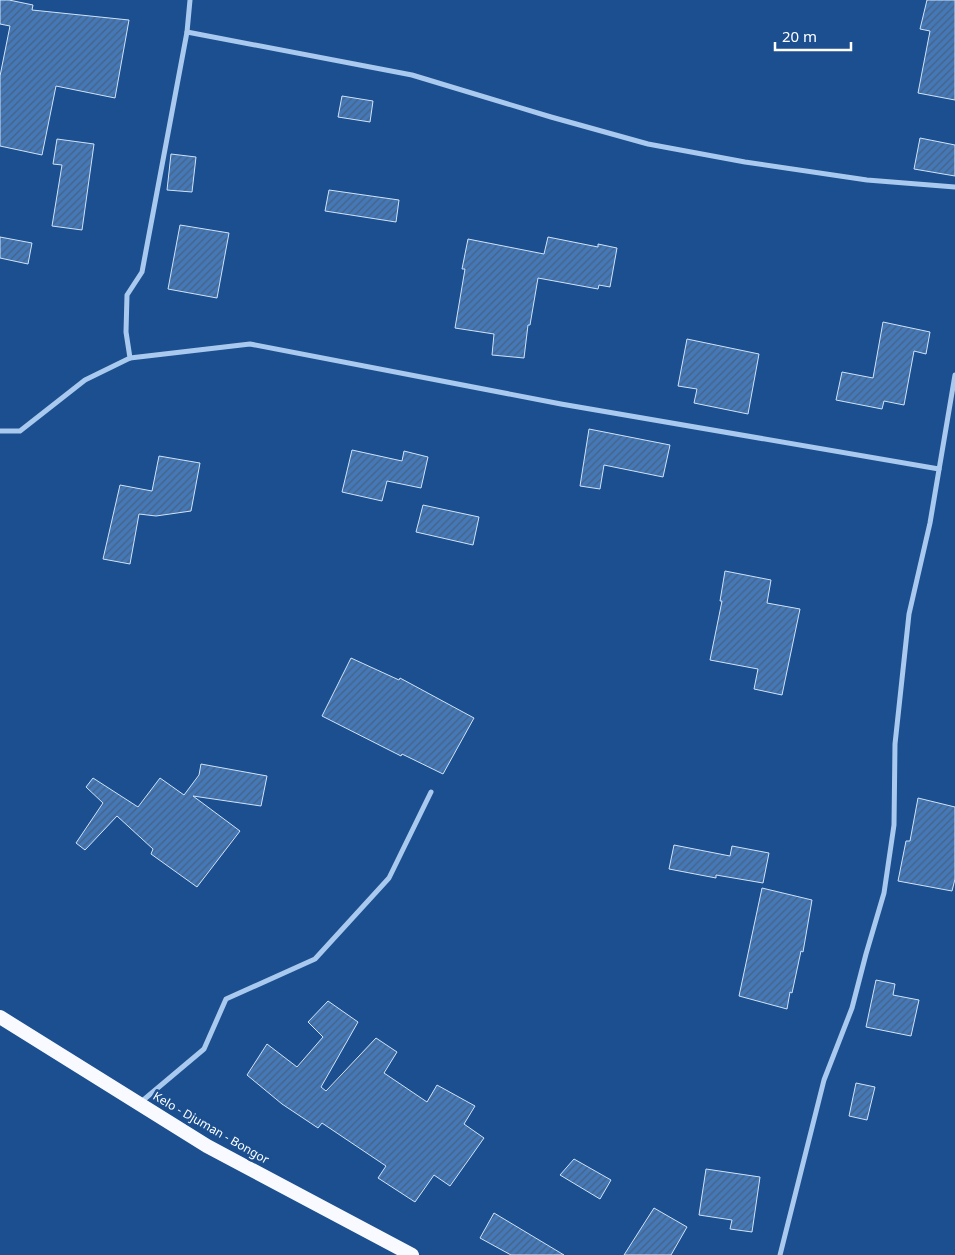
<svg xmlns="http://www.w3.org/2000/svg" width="955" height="1255" font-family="'Noto Sans',sans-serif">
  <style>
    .building { fill: url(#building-hatch); stroke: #cfe3fa }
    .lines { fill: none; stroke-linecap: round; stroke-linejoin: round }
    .minor { stroke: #a9c9ee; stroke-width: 5 }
    .trunk { stroke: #f8faff; stroke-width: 14 }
    .labels { text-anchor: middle; stroke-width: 5; stroke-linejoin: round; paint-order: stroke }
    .street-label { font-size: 12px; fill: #fff; stroke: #1b4f8f }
  </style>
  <defs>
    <pattern id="building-hatch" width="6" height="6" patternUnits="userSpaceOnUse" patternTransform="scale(1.25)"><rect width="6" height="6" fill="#4478b7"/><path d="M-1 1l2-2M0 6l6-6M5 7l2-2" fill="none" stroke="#486282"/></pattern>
  </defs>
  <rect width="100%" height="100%" fill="#1b4f8f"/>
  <g class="building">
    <path d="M0,0H9L33,5L32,10L129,20L115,98L56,86L42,155L0,146V76L10,26L0,24Z"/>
    <path d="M927,0H955V100L918,93L930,31L920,29Z"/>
    <path d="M342,96L373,101L370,122L338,117Z"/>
    <path d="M920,138L955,145V176L914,169Z"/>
    <path d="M57,139L94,144L82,230L52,226L62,165L53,164Z"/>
    <path d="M171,154L196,157L192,192L167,190Z"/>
    <path d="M329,190L399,200L396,222L325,211Z"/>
    <path d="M180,225L229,233L217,298L168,289Z"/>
    <path d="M0,237L32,243L28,264L0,258Z"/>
    <path d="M548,237L598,247V244L617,248L610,287L599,285L598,289L538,278L530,325H528L524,358L492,355L494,334L455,328L465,269H462L468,239L544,254Z"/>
    <path d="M883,322L930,332L926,354L914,351L904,405L884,401L882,409L836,400L842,372L873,378Z"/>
    <path d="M687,339L759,354L748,414L694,403L697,389L678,386Z"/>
    <path d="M589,429L670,445L663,477L604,465L600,489L580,486Z"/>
    <path d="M352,450L402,461L404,451L428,457L421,488L387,481L382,501L342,492Z"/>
    <path d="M159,456L200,463L191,511L156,516L139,514L130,564L103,559L120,485L152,491Z"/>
    <path d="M423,505L479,517L473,545L416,532Z"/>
    <path d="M725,571L771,580L767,603L800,609L782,695L754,689L758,669L710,660L722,601H720Z"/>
    <path d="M351,658L399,680L400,678L474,718L443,774L402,754L401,756L322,716Z"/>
    <path d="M201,764L267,776L261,806L193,796L240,831L197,887L151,854L153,849L117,816L85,850L76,843L103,803L86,787L93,778L138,807L160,778L184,795L199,775Z"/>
    <path d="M918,798L955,807V879L952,891L898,881L906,841H910Z"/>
    <path d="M674,845L730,856L732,846L769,853L763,883L716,875V878L669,869Z"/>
    <path d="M762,888L812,900L803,952L801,951L792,993L790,992L787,1009L739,996Z"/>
    <path d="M876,980L895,984L893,995L919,1000L911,1036L866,1027Z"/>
    <path d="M328,1001L358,1022L321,1087L326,1091L376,1038L397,1052L384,1073L427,1102L437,1085L475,1106L464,1124L484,1138L450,1186L434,1175L415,1202L378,1178L386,1166L322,1123L318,1128L282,1104L247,1075L267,1044L297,1067L323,1037L308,1022Z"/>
    <path d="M856,1083L875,1087L867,1120L849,1116Z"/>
    <path d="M574,1159L611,1180L600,1199L560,1175Z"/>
    <path d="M706,1169L760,1177L752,1232L730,1229L732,1220L699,1215Z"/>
    <path d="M654,1208L687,1227L671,1255H624Z"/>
    <path d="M494,1213L564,1255H511L480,1238Z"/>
  </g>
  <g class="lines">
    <g class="minor">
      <path d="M187,32L412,75L551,117L648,144L745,162L867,180L955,187"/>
      <path d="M130,358L250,344L561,404L939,469"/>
      <path d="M0,431H20L85,380L130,358L126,332L127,295L142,272L187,32L190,0"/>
      <path d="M141,1102L204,1049L226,999L315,959L389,878L431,792"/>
      <path d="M780,1255L824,1080L852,1008L866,954L884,893L894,825L895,744L909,614L930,523L955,375"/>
    </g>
    <path class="trunk" d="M0,1017L207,1146L412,1255"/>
  </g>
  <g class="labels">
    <g class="street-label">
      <text transform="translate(211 1128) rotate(30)" y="4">Kelo - Djuman - Bongor</text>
    </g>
  </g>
  <path d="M775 42v8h76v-8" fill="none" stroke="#ffffff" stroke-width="2.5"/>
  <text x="782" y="42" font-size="15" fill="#ffffff" stroke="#1b4f8f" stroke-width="4" paint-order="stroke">20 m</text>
</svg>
